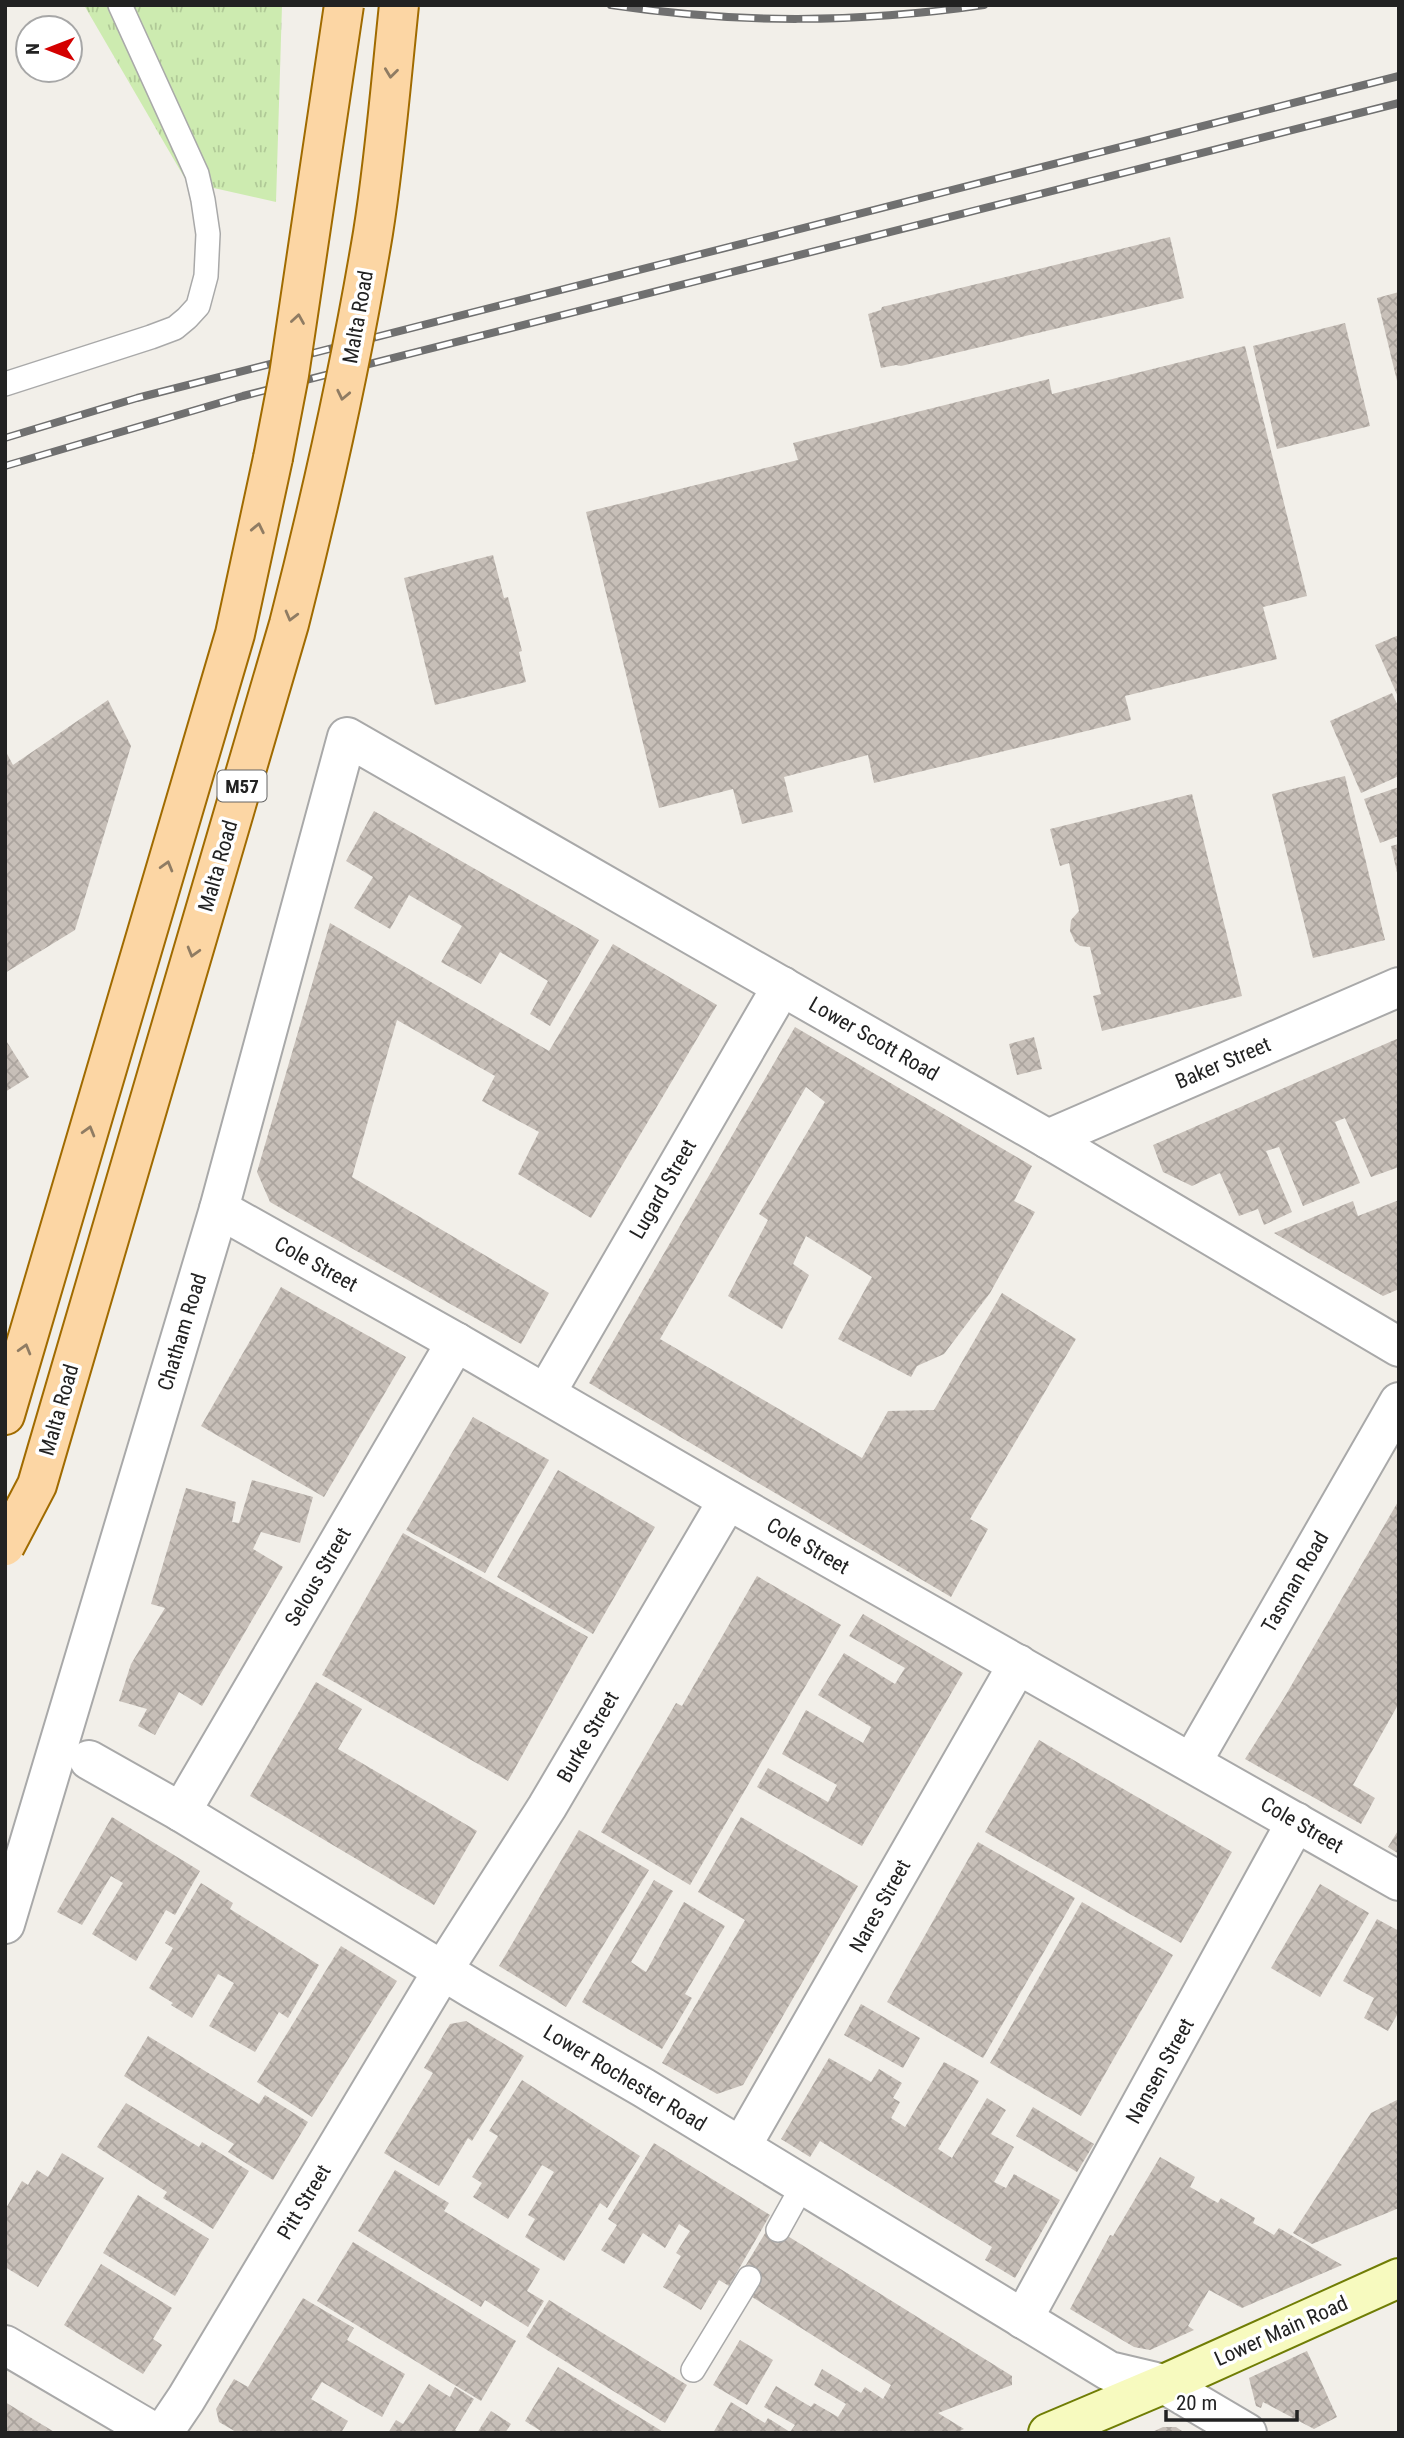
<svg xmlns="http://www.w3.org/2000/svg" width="1404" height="2438" font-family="'Roboto Condensed',sans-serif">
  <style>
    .grass { fill: url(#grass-tufts) }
    .building { fill: url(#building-cross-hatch) }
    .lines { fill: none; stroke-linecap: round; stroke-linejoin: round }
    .lane-casing { stroke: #a9a9a9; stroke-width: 26 }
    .street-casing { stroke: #a9a9a9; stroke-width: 42 }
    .secondary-casing { stroke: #707d05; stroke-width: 42 }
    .primary-casing { stroke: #a06b00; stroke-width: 42 }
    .lane { stroke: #fff; stroke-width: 23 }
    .street { stroke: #fff; stroke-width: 38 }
    .secondary { stroke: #f7fabf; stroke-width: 38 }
    .primary { stroke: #fcd6a4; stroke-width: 38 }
    .rail-casing { stroke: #707070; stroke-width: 8 }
    .rail { stroke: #fff; stroke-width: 5; stroke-dasharray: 16; stroke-linecap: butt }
    .primary-bridge-casing { stroke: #a06b00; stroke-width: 42; stroke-linecap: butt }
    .primary-bridge { stroke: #fcd6a4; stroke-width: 38 }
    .oneway { stroke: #8f7c63 }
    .labels { text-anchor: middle; stroke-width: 7; stroke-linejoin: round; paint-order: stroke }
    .shield { fill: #fff; stroke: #646464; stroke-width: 2 }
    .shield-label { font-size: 19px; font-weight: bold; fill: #222 }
    .street-label { font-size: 21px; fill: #222; stroke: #fff }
  </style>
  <defs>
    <pattern id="grass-tufts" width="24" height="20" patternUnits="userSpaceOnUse" patternTransform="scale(1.75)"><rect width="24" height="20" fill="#cdebb0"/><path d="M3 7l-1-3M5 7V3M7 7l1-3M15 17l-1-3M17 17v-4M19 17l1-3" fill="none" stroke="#b0c997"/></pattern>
    <pattern id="building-cross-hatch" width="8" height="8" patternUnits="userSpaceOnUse" patternTransform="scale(1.75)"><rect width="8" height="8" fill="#c7bfb8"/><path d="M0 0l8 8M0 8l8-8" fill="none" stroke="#aba49e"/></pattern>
  </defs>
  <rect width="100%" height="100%" fill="#f2efe9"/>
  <path class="grass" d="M84,5H282L276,202L187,182Z"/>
  <g class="building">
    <path d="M1170,237L1184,298L901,366L896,365L881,368L868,314L881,310L882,307Z"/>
    <path d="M1399,292V385H1398L1377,298Z"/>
    <path d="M1345,323L1370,426L1277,449L1253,346Z"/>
    <path d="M1245,346L1307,596L1263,607L1277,659L1125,696L1131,720L874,783L868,755L784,777L793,812L742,824L733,789L659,808L586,512L798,460L793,443L1049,379L1052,394Z"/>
    <path d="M493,555L504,598L508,597L522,651L519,652L526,682L435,705L404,578Z"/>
    <path d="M1399,635V699L1375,645Z"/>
    <path d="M1392,693L1399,708V776L1361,793L1330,721Z"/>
    <path d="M108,700L131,746L75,930L5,973V750L13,765Z"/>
    <path d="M1345,776L1385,940L1313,958L1272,794Z"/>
    <path d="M1399,787V836L1380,843L1364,799Z"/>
    <path d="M1192,794L1242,996L1102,1031L1093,996L1101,994L1090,947L1080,946L1075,942L1070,931L1071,920L1079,911L1069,863L1060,866L1050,829Z"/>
    <path d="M374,811L599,940L550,1026L530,1014L548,981L500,952L481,984L441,962L462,926L409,895L390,929L354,908L373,877L346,861Z"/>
    <path d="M1399,844V877H1398L1391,846Z"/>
    <path d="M330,923L549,1051L613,944L717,1005L591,1218L518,1174L539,1132L482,1101L495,1076L397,1020L352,1177L549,1293L521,1344L270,1202L257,1172Z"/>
    <path d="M795,1027L1032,1166L1014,1201L1035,1212L990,1293L944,1354L917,1366L911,1377L838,1339L872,1277L806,1236L793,1264L809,1275L782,1329L728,1296L768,1220L759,1214L825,1102L806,1087L660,1339L862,1458L888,1411L934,1410L1002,1293L1076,1339L970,1519L988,1529L951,1597L589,1383Z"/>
    <path d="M1034,1037L1042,1069L1017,1075L1009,1044Z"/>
    <path d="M1399,1038V1167L1371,1177L1345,1118L1335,1122L1360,1183L1303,1206L1279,1147L1266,1151L1292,1212L1264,1225L1258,1209L1239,1216L1220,1173L1192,1186L1163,1172L1153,1145Z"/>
    <path d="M5,1039L29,1077L5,1092Z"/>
    <path d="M1399,1200V1289L1383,1296L1274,1233L1353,1201L1358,1216Z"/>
    <path d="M281,1287L406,1357L324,1497L201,1426Z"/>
    <path d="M473,1417L549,1460L485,1573L406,1530Z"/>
    <path d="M558,1470L655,1527L593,1634L497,1577Z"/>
    <path d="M252,1480L313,1497L300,1543L261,1532L253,1549L283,1567L202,1706L179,1692L155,1735L138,1726L147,1709L119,1701L131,1664L165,1608L151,1604L186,1488L236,1502L232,1522L239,1523Z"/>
    <path d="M1399,1500V1703L1353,1785L1375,1798L1361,1824L1245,1759L1284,1698Z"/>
    <path d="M403,1533L588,1637L508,1781L322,1675Z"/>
    <path d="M757,1576L841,1625L690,1885L601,1832L676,1703L682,1706Z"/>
    <path d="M863,1614L963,1673L862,1846L757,1787L768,1768L828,1802L837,1785L782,1754L806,1710L863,1743L868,1734L871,1727L818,1695L844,1653L895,1684L905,1668L849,1636Z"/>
    <path d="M316,1682L362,1709L338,1749L477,1831L434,1905L250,1796Z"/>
    <path d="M1039,1740L1232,1852L1181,1943L985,1832Z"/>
    <path d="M112,1817L200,1871L175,1915L166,1910L136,1961L92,1934L123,1883L111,1876L82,1925L57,1912Z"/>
    <path d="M741,1817L858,1886L743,2085L717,2094L662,2063L745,1920L698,1892Z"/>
    <path d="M1399,1829V1854L1388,1847Z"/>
    <path d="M579,1830L649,1870L566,2007L499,1966Z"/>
    <path d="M978,1842L1075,1898L983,2058L887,2002Z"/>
    <path d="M654,1880L673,1891L631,1962L646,1972L684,1902L725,1926L685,1994L692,1998L662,2049L582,2002Z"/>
    <path d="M201,1883L233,1903L230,1909L319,1965L288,2018L279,2012L255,2052L209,2026L234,1983L218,1974L192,2018L171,2005L173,2003L149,1988L173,1948L165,1943Z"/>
    <path d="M1320,1884L1369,1913L1320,1997L1271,1968Z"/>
    <path d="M1082,1902L1173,1955L1081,2116L990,2063Z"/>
    <path d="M1377,1919L1399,1931V2016L1397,2015L1388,2031L1364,2018L1374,1998L1343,1981Z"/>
    <path d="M341,1946L397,1981L312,2117L257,2082Z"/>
    <path d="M861,2004L920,2038L903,2068L844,2035Z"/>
    <path d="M466,2021L524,2056L472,2141L468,2138L439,2186L384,2153L433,2073L424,2068L450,2024Z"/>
    <path d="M148,2036L259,2104L265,2095L308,2122L273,2180L228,2152L234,2144L124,2076Z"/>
    <path d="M829,2058L871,2082L879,2069L902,2083L893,2098L900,2102L891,2118L905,2127L944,2062L979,2081L938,2149L952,2158L987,2098L1006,2110L991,2134L1014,2147L994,2182L1006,2188L1014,2174L1060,2200L1015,2278L985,2260L992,2247L841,2154L820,2141L810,2157L781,2139Z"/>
    <path d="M522,2080L640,2156L607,2208L600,2203L564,2261L525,2237L535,2219L528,2215L554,2172L549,2169L542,2165L508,2219L473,2197L482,2183L472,2177L498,2136L489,2131Z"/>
    <path d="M1399,2099V2208L1312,2244L1293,2233L1371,2113Z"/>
    <path d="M126,2103L199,2147L202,2142L249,2171L213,2229L163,2198L167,2192L97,2147Z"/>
    <path d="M1033,2107L1094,2144L1077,2172L1016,2136Z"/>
    <path d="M654,2143L770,2215L729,2286L719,2280L701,2310L663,2287L681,2256L676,2253L690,2231L679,2224L665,2248L643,2233L624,2264L601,2250L617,2225L608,2219Z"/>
    <path d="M62,2153L104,2178L38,2287L5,2267V2210L22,2181L28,2185L37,2170L48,2177Z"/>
    <path d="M1160,2157L1195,2177L1190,2187L1218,2203L1221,2198L1255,2218L1253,2223L1274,2235L1279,2228L1342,2265L1242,2308L1209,2290L1188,2326L1194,2330L1150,2350L1134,2347L1070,2309L1110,2235L1113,2236Z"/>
    <path d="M395,2170L449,2203L444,2211L540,2269L527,2291L544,2301L528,2327L485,2300L481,2307L358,2231Z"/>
    <path d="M138,2195L209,2239L175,2296L103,2253Z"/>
    <path d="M770,2225L1012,2376V2385L938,2413L964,2429L955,2433H713L731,2402L765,2423L768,2418L790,2432L795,2425L764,2407L776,2386L811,2407L814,2403L838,2417L846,2404L814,2385L822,2369L861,2393L865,2387L883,2399L891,2385L749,2295L741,2273Z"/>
    <path d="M353,2242L516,2341L481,2401L317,2301Z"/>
    <path d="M101,2264L172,2308L153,2339L162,2345L143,2374L64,2325Z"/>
    <path d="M303,2298L354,2328L347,2340L405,2374L382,2417L322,2382L311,2399L348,2421L341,2433H238L219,2422L216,2409L234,2379L248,2387Z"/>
    <path d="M549,2300L687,2385L665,2423L526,2337Z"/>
    <path d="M740,2340L773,2360L747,2405L713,2385Z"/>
    <path d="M1307,2351L1337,2417L1314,2429L1263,2402L1261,2408L1256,2406L1249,2378Z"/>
    <path d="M558,2367L665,2433H544L525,2421Z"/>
    <path d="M429,2384L450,2397L455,2387L474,2399L455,2430L460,2433H388L396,2420L403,2424Z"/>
    <path d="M5,2402L56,2433H5Z"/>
    <path d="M491,2411L511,2424L505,2433H477Z"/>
    <path d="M1163,2427H1176L1185,2433H1150Z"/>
  </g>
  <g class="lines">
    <g class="lane-casing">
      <g id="lane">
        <path d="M5,384L151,337L175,328L187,318L198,306L206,276L208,234L203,200L197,174L120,5"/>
        <path d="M778,2230L803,2185"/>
        <path d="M693,2370L749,2278"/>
      </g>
    </g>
    <g class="street-casing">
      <g id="street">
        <path d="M1048,1139L1399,987"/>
        <path d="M219,1209L456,1342L728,1500L1399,1881"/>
        <path d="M546,1393L782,986"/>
        <path d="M89,1760L181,1812L473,1989L644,2088L1109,2371L1164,2384L1247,2433"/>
        <path d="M1192,1762L1399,1402"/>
        <path d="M181,1812L456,1342"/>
        <path d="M5,1924L219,1209L347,737L1048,1139L1399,1347"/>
        <path d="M741,2147L1018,1664"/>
        <path d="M1023,2319L1296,1822"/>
        <path d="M5,2345L155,2433"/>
        <path d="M163,2433L186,2399L443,1970L547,1807L728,1500"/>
      </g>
    </g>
    <g class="secondary-casing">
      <path id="secondary" d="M1048,2433L1164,2384L1399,2278"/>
    </g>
    <g class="primary-casing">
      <path id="primary" d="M5,1415L235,634L273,458"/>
    </g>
    <use href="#lane" class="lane"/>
    <use href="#street" class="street"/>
    <use href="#secondary" class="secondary"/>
    <use href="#primary" class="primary"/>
    <g class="rail-casing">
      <g id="rail">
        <path d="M611,5C739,24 857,23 984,5"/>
        <path d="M5,438L137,398L1399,76"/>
        <path d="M5,466L243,396L1399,103"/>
      </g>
    </g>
    <use href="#rail" class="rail"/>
    <g class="primary-bridge-casing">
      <g id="primary-bridge">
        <path d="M273,458L289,375L344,5"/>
        <path d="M5,1546L37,1485L289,624C322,495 351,365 373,233C385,158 391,81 399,5"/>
      </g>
    </g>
    <use href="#primary-bridge" class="primary-bridge"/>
  </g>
  <defs><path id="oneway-chevron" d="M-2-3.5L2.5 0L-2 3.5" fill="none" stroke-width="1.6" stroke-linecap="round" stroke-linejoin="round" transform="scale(1.75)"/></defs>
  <g class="oneway">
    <use href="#oneway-chevron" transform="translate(391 73) rotate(97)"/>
    <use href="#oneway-chevron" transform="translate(298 319) rotate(-81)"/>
    <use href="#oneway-chevron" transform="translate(343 395) rotate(102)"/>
    <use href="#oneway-chevron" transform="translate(258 528) rotate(-78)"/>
    <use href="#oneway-chevron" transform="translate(291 616) rotate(105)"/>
    <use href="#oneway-chevron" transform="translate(167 866) rotate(-74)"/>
    <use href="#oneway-chevron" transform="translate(193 952) rotate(106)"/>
    <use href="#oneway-chevron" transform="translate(89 1131) rotate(-74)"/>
    <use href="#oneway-chevron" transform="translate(25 1349) rotate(-74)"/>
  </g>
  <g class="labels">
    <rect class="shield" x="217.5" y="770.5" width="49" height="31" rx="5"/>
    <g class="shield-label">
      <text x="242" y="793">M57</text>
    </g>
    <g class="street-label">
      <text transform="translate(358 317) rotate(-80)" y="7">Malta Road</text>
      <text transform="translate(218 866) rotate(-74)" y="7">Malta Road</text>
      <text transform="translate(874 1039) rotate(30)" y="7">Lower Scott Road</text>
      <text transform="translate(1223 1063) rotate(-23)" y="7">Baker Street</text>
      <text transform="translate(663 1189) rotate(-60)" y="7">Lugard Street</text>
      <text transform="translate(316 1264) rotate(29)" y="7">Cole Street</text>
      <text transform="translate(182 1332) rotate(-73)" y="7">Chatham Road</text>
      <text transform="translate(59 1410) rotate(-74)" y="7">Malta Road</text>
      <text transform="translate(808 1546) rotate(30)" y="7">Cole Street</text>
      <text transform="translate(318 1577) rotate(-60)" y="7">Selous Street</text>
      <text transform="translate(1295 1582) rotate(-60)" y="7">Tasman Road</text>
      <text transform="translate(588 1737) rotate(-60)" y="7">Burke Street</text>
      <text transform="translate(1302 1825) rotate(30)" y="7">Cole Street</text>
      <text transform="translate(880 1906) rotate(-61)" y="7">Nares Street</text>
      <text transform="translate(1160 2071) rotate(-61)" y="7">Nansen Street</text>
      <text transform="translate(625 2078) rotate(31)" y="7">Lower Rochester Road</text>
      <text transform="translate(304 2202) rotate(-59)" y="7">Pitt Street</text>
      <text transform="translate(1281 2331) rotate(-24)" y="7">Lower Main Road</text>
    </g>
  </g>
  <rect width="1404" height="2438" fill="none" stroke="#222222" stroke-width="14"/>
  <g transform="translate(49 49) rotate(270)"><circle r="33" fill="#ffffff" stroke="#a7a7a7" stroke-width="2"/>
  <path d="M0-5L12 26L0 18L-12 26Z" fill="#d40000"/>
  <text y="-10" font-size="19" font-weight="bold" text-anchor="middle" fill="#222222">N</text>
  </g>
  <path d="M1166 2410v10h131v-10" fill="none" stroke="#222222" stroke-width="3.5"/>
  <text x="1176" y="2410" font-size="21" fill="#222222" stroke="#ffffff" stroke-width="5" paint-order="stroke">20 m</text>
</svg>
